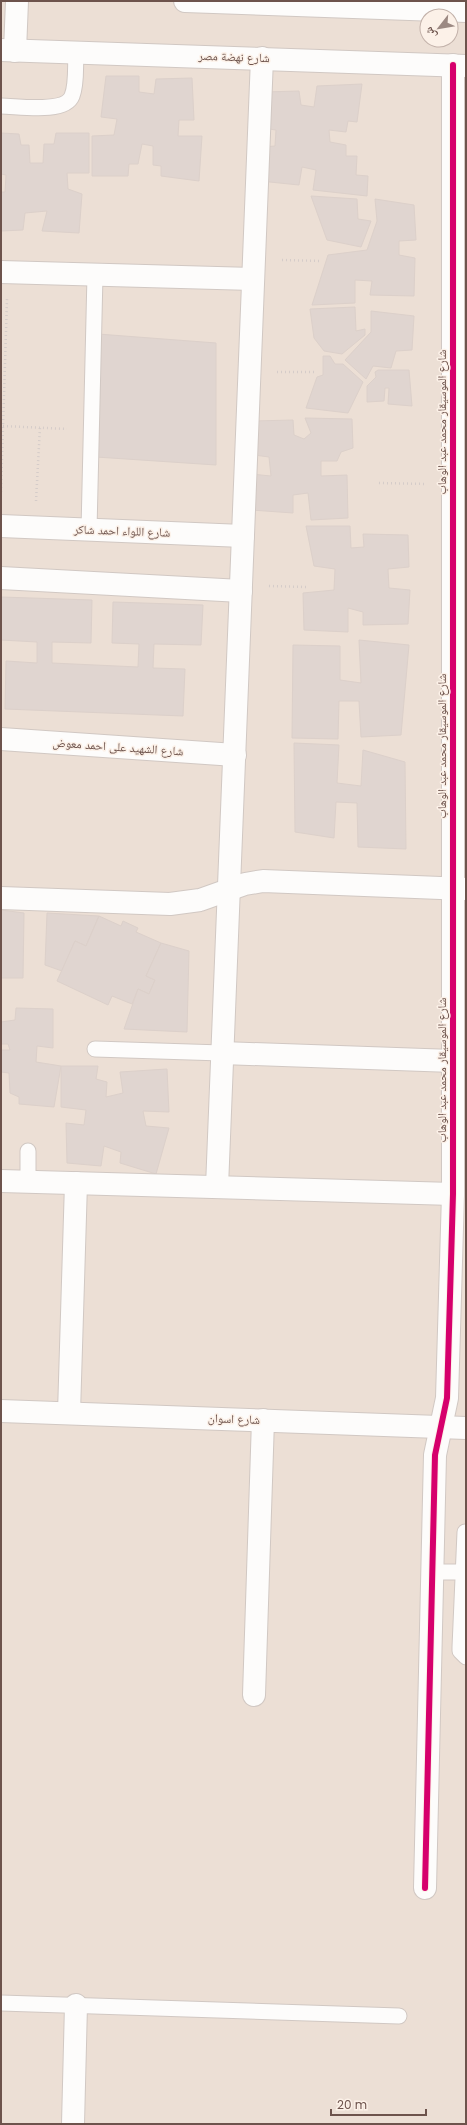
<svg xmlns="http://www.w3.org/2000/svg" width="467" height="2125" font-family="Poppins,'Noto Naskh Arabic',sans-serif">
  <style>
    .residential { fill: #ecdfd5; fill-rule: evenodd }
    .building { fill: #e0d5d0; stroke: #dcd0ca }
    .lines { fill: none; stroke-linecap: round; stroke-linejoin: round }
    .service-casing { stroke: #d1c8c3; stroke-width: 17 }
    .minor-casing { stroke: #d1c8c3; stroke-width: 24 }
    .tertiary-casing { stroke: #d1c8c3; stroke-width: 24 }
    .path { stroke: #d5ccc9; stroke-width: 2.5; stroke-dasharray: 1 3; stroke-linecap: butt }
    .service { stroke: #fdfcfb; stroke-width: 15 }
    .minor { stroke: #fdfcfb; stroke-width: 22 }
    .tertiary { stroke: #fdfcfb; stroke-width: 22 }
    .cycleway-casing { stroke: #fcf1e8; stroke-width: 8 }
    .cycleway { stroke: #d6006c; stroke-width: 6 }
    .labels { text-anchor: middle; stroke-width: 3; stroke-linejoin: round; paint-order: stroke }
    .street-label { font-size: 12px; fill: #6d534c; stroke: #fcf1e8 }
  </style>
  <rect width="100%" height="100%" fill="#f4ede7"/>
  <path class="residential" d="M1,1H466V2124H1ZM427,16H451V40H427Z"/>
  <g class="building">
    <path d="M106,76H139V92L154,94L156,79L192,78L194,120H179L178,136H202L199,181L161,176V166L153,165V146L142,144L138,164H129L128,176H92V136L114,135L117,119L101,117Z"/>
    <path d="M362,84L357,122L348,121L346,132L329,130L330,142L346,145V156H357L356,175L368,176L367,196L313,190L316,170L302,167L299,185L260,181L263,147L275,146L276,130L262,128L264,92L299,91L301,105L314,107L317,86Z"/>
    <path d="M1,133L19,134L21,145H29L30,163H43L44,144H54L56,133H89V173H67L68,189L82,194L79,233L42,231L47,211L25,213L23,230L1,231V192H5L6,175L1,174Z"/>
    <path d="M311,196L357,199L358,219L371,221L361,247L327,240Z"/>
    <path d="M375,199L414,205L416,240L399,241V255L415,258L414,296L370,295L372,281L355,280V303L312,305L328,255L367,250L377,221Z"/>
    <path d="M355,307L356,331L365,329V335L342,354L324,351L314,338L310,309Z"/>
    <path d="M371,311L414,316L412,350L396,351L391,368L373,366L366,379L345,360L371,332Z"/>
    <path d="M98,334L216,343V465L96,457Z"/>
    <path d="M323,356H330L335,364H343L363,382L348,413L306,408L317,377L323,375Z"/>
    <path d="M378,370H409L412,406L388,404L389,388H385L384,401L367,402V386L376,377L375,372Z"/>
    <path d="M305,418L352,419L353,448L341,452L337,461H321V476L347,475L348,518L311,520L308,493L293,495V513L251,510V474L271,476L269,457L254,455L253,421L293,420L294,435L304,439L311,433Z"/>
    <path d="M306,526H350L351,548L364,547L363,534L408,535L409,567L388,569L389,588L410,590L408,624L363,625V612L348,608V632L304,630L303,593L334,590L335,569L314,566Z"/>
    <path d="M1,597L92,600L91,643L52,642V663L138,667L139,644L112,643L113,602L203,605L201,645L154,644L153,668L185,669L183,716L5,709L6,661L37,663V642L1,640Z"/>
    <path d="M359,640L409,645L401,735L361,737L359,701H339L338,739L292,738L293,645L340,646V680L361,683Z"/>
    <path d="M294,743L339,745L337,783L361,786L363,750L405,762L406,849L358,847L357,803L336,802L334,838L295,832Z"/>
    <path d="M1,910L24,913L23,978H1Z"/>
    <path d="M47,913L99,916L86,946L75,941L62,971L45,965Z"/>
    <path d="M99,916L121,926L123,921L138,928L136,932L161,943L146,976L155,980L149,994L138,989L132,1004L112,996L108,1005L57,981L75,941L86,946Z"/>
    <path d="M161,943L189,951L187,1032L124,1029L138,989L149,994L155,980L146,976Z"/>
    <path d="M16,1008L53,1009V1048L37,1046L36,1062L61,1066L54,1107L19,1104V1097L10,1093L9,1073L1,1072V1050H10L8,1044H1V1022L15,1020Z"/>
    <path d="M61,1066H98L96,1079L107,1082L106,1097L123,1093L120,1072L167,1069L169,1112L143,1111L146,1126L169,1128L156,1174L120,1163L121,1152L104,1146L101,1166L67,1163L66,1123L84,1125L86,1110L61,1107Z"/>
  </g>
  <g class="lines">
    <g class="service-casing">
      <g id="service">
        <path d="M1,106C18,106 65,114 72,96C77,84 75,66 76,53"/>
        <path d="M89,530L95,275"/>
        <path d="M95,1049L222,1053"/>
        <path d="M28,1181V1151"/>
        <path d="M465,1532L460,1647V1651L466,1657"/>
        <path d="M432,1572H463"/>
        <path d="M1,2003L399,2016"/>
      </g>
    </g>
    <g class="minor-casing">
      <g id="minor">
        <path d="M1,272L253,279"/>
        <path d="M1,526L243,536"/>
        <path d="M1,578L241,591"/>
        <path d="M1,739L235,755"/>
        <path d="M1,898L170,904L200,900L245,884L263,881L466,889"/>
        <path d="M222,1053L453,1061"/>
        <path d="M1,1181L453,1194"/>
        <path d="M217,1187L262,58"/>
        <path d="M1,1411L466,1428"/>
        <path d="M69,1413L76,1183"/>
        <path d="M254,1695L263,1420"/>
        <path d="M425,1888L435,1455L447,1398L453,1194V65"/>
        <path d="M73,2124L76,2005"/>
      </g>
    </g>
    <g class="tertiary-casing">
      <g id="tertiary">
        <path d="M185,1L466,11"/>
        <path d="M1,50L466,66"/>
        <path d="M15,51L17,1"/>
      </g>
    </g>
    <g class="path">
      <path d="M282,260L322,261"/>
      <path d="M277,372H314"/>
      <path d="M3,426L67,429"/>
      <path d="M379,483L426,484"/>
      <path d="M1,492L7,299"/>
      <path d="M36,501L40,427"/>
      <path d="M269,586L306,587"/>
    </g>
    <use href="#service" class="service"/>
    <use href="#minor" class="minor"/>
    <use href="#tertiary" class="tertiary"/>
    <g class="cycleway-casing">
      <path id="cycleway" d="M425,1888L435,1455L447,1398L453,1194V65"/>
    </g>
    <use href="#cycleway" class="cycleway"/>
  </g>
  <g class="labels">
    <g class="street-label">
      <text transform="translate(234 57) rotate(2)" y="4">شارع نهضة مصر</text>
      <text transform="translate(442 422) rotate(-90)" y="4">شارع الموسيقار محمد عبد الوهاب</text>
      <text transform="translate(122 531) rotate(2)" y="4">شارع اللواء احمد شاكر</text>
      <text transform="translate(442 746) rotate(-90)" y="4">شارع الموسيقار محمد عبد الوهاب</text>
      <text transform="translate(118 747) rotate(4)" y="4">شارع الشهيد على احمد معوض</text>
      <text transform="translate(442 1070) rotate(-90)" y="4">شارع الموسيقار محمد عبد الوهاب</text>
      <text transform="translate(234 1419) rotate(2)" y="4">شارع اسوان</text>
    </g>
  </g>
  <rect width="467" height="2125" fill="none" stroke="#6d534c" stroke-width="4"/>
  <g transform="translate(439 28) rotate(239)"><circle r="19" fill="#fcf1e8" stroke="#c3b2aa"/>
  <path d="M0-3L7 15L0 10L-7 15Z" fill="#9c8982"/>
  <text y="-6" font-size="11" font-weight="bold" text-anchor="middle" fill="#6d534c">ش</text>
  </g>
  <path d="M331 2109v6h95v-6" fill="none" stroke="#6d534c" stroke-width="2"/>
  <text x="337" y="2109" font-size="12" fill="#6d534c" stroke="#fcf1e8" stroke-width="3" paint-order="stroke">20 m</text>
</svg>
